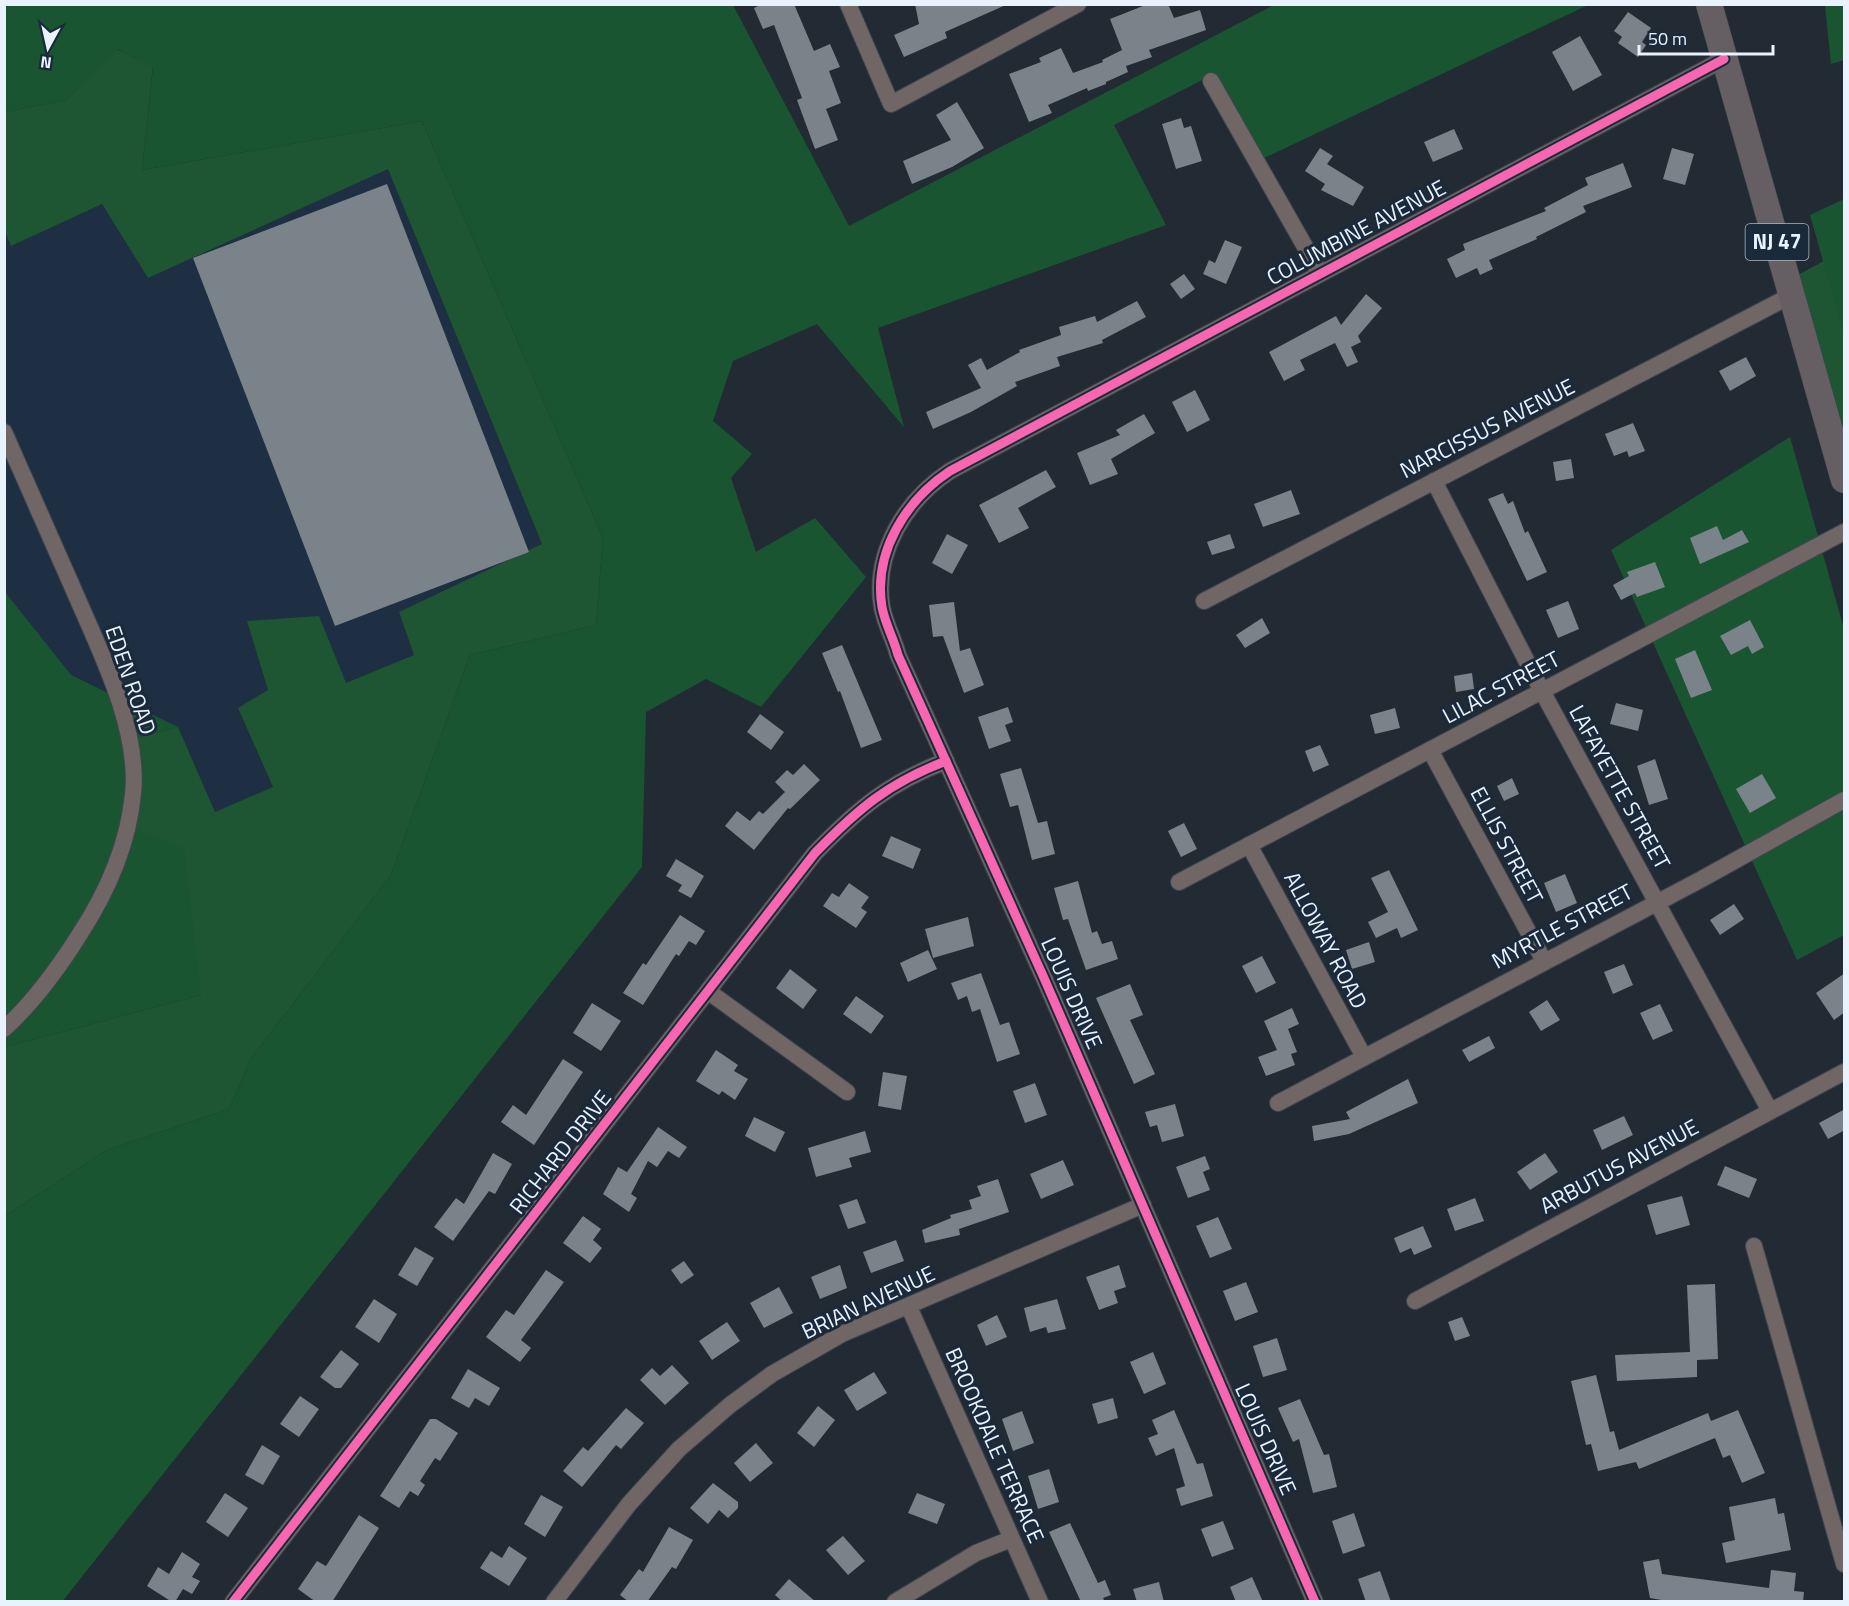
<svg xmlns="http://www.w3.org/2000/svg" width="1849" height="1606" font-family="'Titillium Web',sans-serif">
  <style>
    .built { fill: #1e2f44 }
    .green { fill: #1e5533 }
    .forest { fill: #1a5532 }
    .building { fill: #7a828a }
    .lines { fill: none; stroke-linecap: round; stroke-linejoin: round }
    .minor-casing { stroke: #40474f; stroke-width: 18 }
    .primary-casing { stroke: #40474f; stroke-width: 27 }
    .minor { stroke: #716666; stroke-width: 16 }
    .primary { stroke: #655e62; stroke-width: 26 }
    .cycleway-casing { stroke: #1b2a3b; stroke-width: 13 }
    .cycleway { stroke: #f766af; stroke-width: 9 }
    .labels { text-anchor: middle; stroke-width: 6; stroke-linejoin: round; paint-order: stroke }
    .shield { fill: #1b2a3b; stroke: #abb7c4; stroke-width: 1.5 }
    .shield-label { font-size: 21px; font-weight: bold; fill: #e9f3fe }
    .street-label { font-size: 22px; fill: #e9f3fe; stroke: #1b2a3b }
  </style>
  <rect width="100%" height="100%" fill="#222b34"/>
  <path class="built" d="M388,169L542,544L399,612L414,655L346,683L268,691L238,709L273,787L215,812L178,727L160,719L4,1073V232L12,245L102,204L148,278Z"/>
  <g class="green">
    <path d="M116,49L153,66L142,170L422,121L603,538L596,625L470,655L391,875L251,1059L229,1109L107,1150L5,1216V1047L201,995L128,826V740L178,727L215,812L273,787L238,708L268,690L247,621L319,616L346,683L414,655L399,612L542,544L388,169L148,278L102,204L11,246L5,232V112L66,100Z"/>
    <path d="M1844,250V488L1787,281Z"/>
  </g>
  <g class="forest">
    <path d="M5,5H733L849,226L1274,5H1588L1260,160L1214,74L1114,125L1166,225L878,328L904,427L817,324L733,361L713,421L752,454L731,478L756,552L815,518L866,577L761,707L706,679L646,712L642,867L62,1602L5,1601V1216L107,1150L229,1109L251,1059L391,875L470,655L596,625L603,538L422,121L142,170L153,67L117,49L66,100L5,112Z"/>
    <path d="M1825,5H1844V60L1831,64Z"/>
    <path d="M1844,199V335L1810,215Z"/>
    <path d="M1790,437L1844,629V935L1797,960L1611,550Z"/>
    <path d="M5,592L71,675L178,727L128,740V826L184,849L201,995L5,1047Z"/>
  </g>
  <g class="building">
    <path d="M762,4H794L814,51L830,44L840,67L829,71L841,103L826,109L838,140L815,149L797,100L802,98L774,25L763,29L754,8Z"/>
    <path d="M915,4H1008L945,32L947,38L904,57L894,35L919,24Z"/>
    <path d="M1148,4H1168L1174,18L1200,10L1206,30L1149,50L1152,57L1126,66L1128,72L1106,82V84L1088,91L1087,88L1048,105L1052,113L1029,122L1009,74L1041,62L1039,58L1061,48L1073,73L1103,62L1102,60L1122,50L1110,19Z"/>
    <path d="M1628,12L1651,28L1642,42L1646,45L1638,57L1618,43L1622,37L1614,31Z"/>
    <path d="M1580,36L1602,75L1573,91L1552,52Z"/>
    <path d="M957,102L984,148L952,167L912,184L903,161L951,140L936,115Z"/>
    <path d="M1181,118L1184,128L1191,126L1202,161L1176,169L1162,124Z"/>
    <path d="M1454,129L1463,149L1433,162L1424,142Z"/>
    <path d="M1320,148L1333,156L1327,164L1364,187L1353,206L1321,190L1325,184L1305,171Z"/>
    <path d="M1672,148L1694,154L1685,185L1663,179Z"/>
    <path d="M1623,163L1632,187L1583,206L1586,212L1536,237L1537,239L1489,260L1493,269L1480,275L1477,268L1456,278L1447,259L1465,250L1463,244L1546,211L1544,208L1588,185L1585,178Z"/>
    <path d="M387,184L529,552L335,626L193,258Z"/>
    <path d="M1225,240L1242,247L1226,284L1203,274L1209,260L1215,263Z"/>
    <path d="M1184,274L1195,289L1181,299L1170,284Z"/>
    <path d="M1366,294L1382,308L1358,336L1361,342L1351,347L1358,362L1347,367L1335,343L1300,360L1305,370L1284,381L1269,352L1336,316L1341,325Z"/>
    <path d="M1137,301L1146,317L1102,340L1103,343L1057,357L1060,366L1015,382L1017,386L971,412L933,429L926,412L981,388L968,365L981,358L987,370L1020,352L1019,350L1061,335L1059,327L1095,316L1097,322Z"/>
    <path d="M1746,357L1756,376L1730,391L1719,371Z"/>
    <path d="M1195,390L1210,420L1187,432L1172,402Z"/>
    <path d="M1144,414L1155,433L1111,459L1118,474L1090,485L1077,453L1120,435L1116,430Z"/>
    <path d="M1633,423L1645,451L1629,457L1627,451L1614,456L1605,434Z"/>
    <path d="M1571,459L1574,478L1556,481L1553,462Z"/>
    <path d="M1046,470L1056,487L1018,508L1029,528L999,543L979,505Z"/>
    <path d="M1291,490L1300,514L1263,527L1254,504Z"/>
    <path d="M1503,493L1508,504L1513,501L1525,533L1528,531L1547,572L1527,581L1488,499Z"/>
    <path d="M1717,526L1723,540L1742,530L1749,542L1700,564L1690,538Z"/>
    <path d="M947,534L968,545L952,574L932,563Z"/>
    <path d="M1230,534L1235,548L1212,555L1207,542Z"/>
    <path d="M1655,562L1665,587L1637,597L1635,593L1621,600L1613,585L1629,576L1627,572Z"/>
    <path d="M1568,601L1579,629L1558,638L1546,610Z"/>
    <path d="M954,602L960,651L970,648L984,685L964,693L943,636L933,637L929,605Z"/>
    <path d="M1262,618L1270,633L1245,648L1236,635Z"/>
    <path d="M1750,620L1764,647L1752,654L1748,646L1731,655L1720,636Z"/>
    <path d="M842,645L882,740L861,748L840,691L838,692L822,653Z"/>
    <path d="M1695,650L1712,690L1691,698L1675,659Z"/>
    <path d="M1472,673L1474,689L1456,692L1454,676Z"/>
    <path d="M1616,703L1643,710L1638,731L1610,724Z"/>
    <path d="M1008,707L1013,722L1005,725L1011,741L989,749L978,717Z"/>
    <path d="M1395,708L1400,728L1375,734L1370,715Z"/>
    <path d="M760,714L784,732L771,750L747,732Z"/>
    <path d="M1320,745L1329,765L1313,772L1305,751Z"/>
    <path d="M1655,759L1668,799L1649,805L1637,766Z"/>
    <path d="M804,764L820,780L790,809L788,808L754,850L725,826L737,811L750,821L759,811L763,814L785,792L775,782L787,770L793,775Z"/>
    <path d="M1021,768L1038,823L1047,821L1055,854L1032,860L1018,805L1010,807L1000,774Z"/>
    <path d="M1762,774L1776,798L1750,813L1736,789Z"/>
    <path d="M1512,778L1519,794L1504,801L1497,786Z"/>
    <path d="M1184,823L1197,849L1181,857L1168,831Z"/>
    <path d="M891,836L921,849L913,869L882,856Z"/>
    <path d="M676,859L704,876L691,898L678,891L682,885L666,876Z"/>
    <path d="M1389,870L1418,930L1401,938L1397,928L1376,938L1368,922L1388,912L1371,878Z"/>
    <path d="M1565,874L1577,903L1556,912L1544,883Z"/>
    <path d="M1078,881L1092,933L1097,931L1102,944L1112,941L1118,959L1086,970L1068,919L1063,920L1054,888Z"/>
    <path d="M849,883L869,897L861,908L867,912L856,928L823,906L832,893L839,897Z"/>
    <path d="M1734,904L1744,919L1720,935L1710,920Z"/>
    <path d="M680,915L705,931L696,945L689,941L679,956L676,954L643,1005L623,993L643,963L646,965Z"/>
    <path d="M968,917L974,946L933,958L925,929Z"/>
    <path d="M1369,942L1375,962L1352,969L1346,950Z"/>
    <path d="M928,950L937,969L908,982L900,963Z"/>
    <path d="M1262,956L1276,983L1256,993L1242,966Z"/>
    <path d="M1624,964L1633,985L1613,994L1604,972Z"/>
    <path d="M790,969L817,990L803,1009L776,988Z"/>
    <path d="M981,973L1000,1025L1009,1022L1020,1054L997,1062L980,1009L972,1012L967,996L958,1000L951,983Z"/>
    <path d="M1845,973V1012L1834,1020L1816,993Z"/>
    <path d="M1130,984L1143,1015L1130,1020L1155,1074L1134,1084L1096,998Z"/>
    <path d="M856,996L884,1016L871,1034L843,1014Z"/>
    <path d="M1547,1000L1560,1020L1541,1031L1529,1012Z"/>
    <path d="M592,1003L621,1021L601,1051L573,1033Z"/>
    <path d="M1660,1004L1673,1031L1653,1040L1640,1013Z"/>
    <path d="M1292,1008L1299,1024L1288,1029L1297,1052L1291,1054L1295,1065L1266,1076L1258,1057L1277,1050L1264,1021Z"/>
    <path d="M1489,1036L1495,1048L1469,1062L1462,1050Z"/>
    <path d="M716,1050L738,1065L734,1071L748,1079L735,1100L722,1091L719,1095L696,1081Z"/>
    <path d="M563,1059L583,1072L534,1145L501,1122L513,1105L526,1115Z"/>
    <path d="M883,1072L907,1076L901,1110L878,1106Z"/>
    <path d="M1408,1079L1418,1103L1349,1134L1314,1141L1312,1126L1350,1119L1346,1112Z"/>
    <path d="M1035,1083L1047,1115L1025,1123L1013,1091Z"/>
    <path d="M1175,1104L1184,1136L1162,1142L1157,1125L1150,1127L1145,1112Z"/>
    <path d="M1845,1109V1130L1828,1139L1819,1123Z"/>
    <path d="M1624,1116L1633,1135L1602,1150L1593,1130Z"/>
    <path d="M754,1117L785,1132L775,1152L745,1136Z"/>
    <path d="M658,1127L687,1147L679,1158L668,1151L657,1167L648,1161L631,1194L637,1198L629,1212L603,1194L618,1167L627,1172Z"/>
    <path d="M865,1131L871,1152L849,1158L852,1167L816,1177L808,1148Z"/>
    <path d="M493,1153L512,1164L495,1194L489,1191L453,1241L434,1227L456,1198L464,1204Z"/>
    <path d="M1545,1153L1558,1172L1530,1190L1517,1172Z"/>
    <path d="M1205,1156L1210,1169L1203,1172L1210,1190L1188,1198L1176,1167Z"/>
    <path d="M1063,1160L1074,1185L1041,1199L1030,1174Z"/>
    <path d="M1725,1166L1757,1179L1749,1198L1717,1185Z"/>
    <path d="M998,1179L1009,1212L959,1229L960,1235L925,1243L922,1230L951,1218L950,1215L972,1209L969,1200L981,1196L977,1186Z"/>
    <path d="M1682,1196L1690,1225L1656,1235L1647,1205Z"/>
    <path d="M1475,1198L1484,1221L1455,1231L1447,1209Z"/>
    <path d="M857,1199L866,1223L848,1229L839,1205Z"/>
    <path d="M583,1216L601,1229L593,1240L602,1248L590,1263L563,1243Z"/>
    <path d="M1218,1217L1232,1249L1210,1258L1196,1226Z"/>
    <path d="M1423,1226L1432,1247L1414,1255L1411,1248L1400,1253L1394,1238Z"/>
    <path d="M896,1240L904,1261L871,1273L863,1252Z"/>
    <path d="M415,1247L434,1258L417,1286L398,1275Z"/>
    <path d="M684,1261L694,1275L681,1284L671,1270Z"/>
    <path d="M840,1265L847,1288L820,1299L811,1277Z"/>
    <path d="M1119,1265L1126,1287L1114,1291L1118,1303L1099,1310L1086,1277Z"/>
    <path d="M546,1270L564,1282L521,1340L531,1348L520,1362L486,1337L506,1310L514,1315Z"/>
    <path d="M1246,1282L1258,1312L1235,1321L1223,1291Z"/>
    <path d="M1715,1284L1718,1359L1697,1360V1377L1617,1381L1615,1355L1690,1352L1687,1285Z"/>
    <path d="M779,1287L793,1313L764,1328L750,1303Z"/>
    <path d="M374,1299L397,1314L379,1343L355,1327Z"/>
    <path d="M1057,1299L1066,1329L1048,1333L1046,1327L1030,1332L1024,1308Z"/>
    <path d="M997,1315L1007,1337L986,1346L977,1325Z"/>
    <path d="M1462,1317L1470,1336L1455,1341L1448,1322Z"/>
    <path d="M727,1322L740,1341L712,1360L699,1341Z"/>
    <path d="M1277,1338L1287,1370L1263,1377L1253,1346Z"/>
    <path d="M341,1350L359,1364L341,1388H335L320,1377Z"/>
    <path d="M1153,1352L1166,1384L1144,1394L1130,1362Z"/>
    <path d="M672,1365L689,1383L665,1405L640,1380L652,1368L660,1376Z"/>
    <path d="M468,1369L500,1388L489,1406L475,1398L469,1408L451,1398Z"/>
    <path d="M874,1372L887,1393L857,1411L844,1390Z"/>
    <path d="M1596,1375L1610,1432L1614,1431L1619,1450L1708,1413L1711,1421L1738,1410L1765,1473L1742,1483L1730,1455L1723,1458L1715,1438L1639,1469L1636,1462L1598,1471L1591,1444L1586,1445L1571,1381Z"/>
    <path d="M300,1396L319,1409L299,1437L280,1424Z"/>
    <path d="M1113,1398L1118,1418L1098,1424L1092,1404Z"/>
    <path d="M1300,1399L1324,1455L1329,1454L1337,1487L1313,1493L1299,1439L1293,1442L1278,1408Z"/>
    <path d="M818,1406L835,1420L814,1447L797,1433Z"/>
    <path d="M626,1408L644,1423L621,1449L616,1445L582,1487L563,1471L583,1447L588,1451Z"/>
    <path d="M1174,1410L1197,1464L1203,1463L1213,1496L1181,1506L1176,1489L1185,1486L1174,1448L1156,1456L1148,1438L1158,1434L1152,1420Z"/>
    <path d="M1022,1411L1034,1443L1013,1451L1002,1419Z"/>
    <path d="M430,1419H436L458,1433L440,1461L435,1458L420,1481L425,1485L418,1496L410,1491L399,1508L380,1496Z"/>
    <path d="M756,1443L773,1463L750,1482L734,1463Z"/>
    <path d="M262,1445L280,1456L263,1485L245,1475Z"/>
    <path d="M1049,1469L1059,1502L1038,1509L1028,1476Z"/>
    <path d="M713,1483L738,1502V1508L728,1518L719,1510L708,1524L690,1508Z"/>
    <path d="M225,1493L248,1508L228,1537L206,1522Z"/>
    <path d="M917,1493L945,1504L937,1524L908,1513Z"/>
    <path d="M541,1495L563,1507L545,1537L524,1524Z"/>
    <path d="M1775,1498L1778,1514L1784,1513L1791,1550L1726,1563L1722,1543L1735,1540L1729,1507Z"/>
    <path d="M1354,1513L1365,1546L1343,1554L1332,1521Z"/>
    <path d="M359,1515L379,1528L332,1602H316L298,1589L317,1561L326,1566Z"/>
    <path d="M1223,1521L1234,1549L1212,1557L1201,1529Z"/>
    <path d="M1070,1523L1098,1583L1105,1580L1111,1595L1103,1598L1105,1602H1081L1049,1532Z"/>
    <path d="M669,1527L693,1540L676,1569L672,1567L647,1602H629L620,1595L639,1569L643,1572Z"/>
    <path d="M843,1536L865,1561L848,1575L826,1550Z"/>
    <path d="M509,1546L527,1558L509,1586L480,1568L491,1551L502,1558Z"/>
    <path d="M182,1552L200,1564L192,1577L200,1581L192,1594L183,1589L175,1602H172L147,1586L158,1567L169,1574Z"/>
    <path d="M1659,1559L1662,1574L1769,1588L1771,1570L1796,1573L1794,1591L1804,1592L1803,1602H1673L1650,1598L1643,1562Z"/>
    <path d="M1380,1571L1391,1602H1366L1358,1579Z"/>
    <path d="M1252,1577L1263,1602H1236L1230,1587Z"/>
    <path d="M789,1579L816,1602H783L775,1595Z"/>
    <path d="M1159,1582L1164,1602H1137L1133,1589Z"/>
  </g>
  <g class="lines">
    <g class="minor-casing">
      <g id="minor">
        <path d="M848,4L891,104L1078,4"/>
        <path d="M1211,81L1320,273"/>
        <path d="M4,432C27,483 49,535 72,586C98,647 140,727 133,794C128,846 107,893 78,937C57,970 34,1002 4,1029"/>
        <path d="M1434,481L1542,691L1770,1111"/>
        <path d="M1204,601L1792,295"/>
        <path d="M1430,750L1544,961"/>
        <path d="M1249,845L1364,1057"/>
        <path d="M1179,882L1844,532"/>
        <path d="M709,992L847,1092"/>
        <path d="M1278,1103L1700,880L1844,800"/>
        <path d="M1754,1246L1844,1564"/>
        <path d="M1415,1301L1844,1072"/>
        <path d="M909,1307L1040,1602"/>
        <path d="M233,1602L815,853C858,809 888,783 946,761"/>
        <path d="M554,1602L629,1504L679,1449L730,1405L772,1374L842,1334L1143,1205"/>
        <path d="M895,1602L976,1553L1011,1539"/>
        <path d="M1315,1602L1044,978L898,655C894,639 885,624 882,607C873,552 906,500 950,471L1724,59"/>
      </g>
    </g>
    <g class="primary-casing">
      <path id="primary" d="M1709,4L1844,480"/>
    </g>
    <use href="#minor" class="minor"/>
    <use href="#primary" class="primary"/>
    <g class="cycleway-casing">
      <g id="cycleway">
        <path d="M233,1602L815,853C858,809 888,783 946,761"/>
        <path d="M1315,1602L1044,978L898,655C894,639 885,624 882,607C873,552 906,500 950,471L1724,59"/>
      </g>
    </g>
    <use href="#cycleway" class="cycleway"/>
  </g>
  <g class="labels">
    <rect class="shield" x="1745.5" y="224" width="63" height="36" rx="4.5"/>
    <g class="shield-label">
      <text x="1777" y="249">NJ 47</text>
    </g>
    <g class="street-label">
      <text transform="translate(1356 232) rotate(-28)" y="8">COLUMBINE AVENUE</text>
      <text transform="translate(1487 428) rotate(-27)" y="8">NARCISSUS AVENUE</text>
      <text transform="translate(131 680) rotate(71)" y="8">EDEN ROAD</text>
      <text transform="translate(1501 687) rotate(-28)" y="8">LILAC STREET</text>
      <text transform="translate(1620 787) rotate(61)" y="8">LAFAYETTE STREET</text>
      <text transform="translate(1507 845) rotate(62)" y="8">ELLIS STREET</text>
      <text transform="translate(1562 926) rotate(-28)" y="8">MYRTLE STREET</text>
      <text transform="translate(1326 940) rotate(62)" y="8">ALLOWAY ROAD</text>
      <text transform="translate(1072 993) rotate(66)" y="8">LOUIS DRIVE</text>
      <text transform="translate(560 1152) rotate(-52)" y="8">RICHARD DRIVE</text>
      <text transform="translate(1619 1166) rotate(-28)" y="8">ARBUTUS AVENUE</text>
      <text transform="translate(868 1302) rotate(-25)" y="8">BRIAN AVENUE</text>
      <text transform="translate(1266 1439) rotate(66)" y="8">LOUIS DRIVE</text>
      <text transform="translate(995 1445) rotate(66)" y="8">BROOKDALE TERRACE</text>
    </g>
  </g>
  <rect width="1849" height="1606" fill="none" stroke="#e9f3fe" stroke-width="12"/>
  <g transform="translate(48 48) rotate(188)" stroke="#1b2a3b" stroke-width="4.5" paint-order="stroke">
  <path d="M0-4.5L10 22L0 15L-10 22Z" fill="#e9f3fe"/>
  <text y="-9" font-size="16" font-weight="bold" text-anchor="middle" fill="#e9f3fe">N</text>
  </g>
  <path d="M1639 45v9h134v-9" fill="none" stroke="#e9f3fe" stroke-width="3"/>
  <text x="1648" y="45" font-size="18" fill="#e9f3fe" stroke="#1b2a3b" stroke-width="4.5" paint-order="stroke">50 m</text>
</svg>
